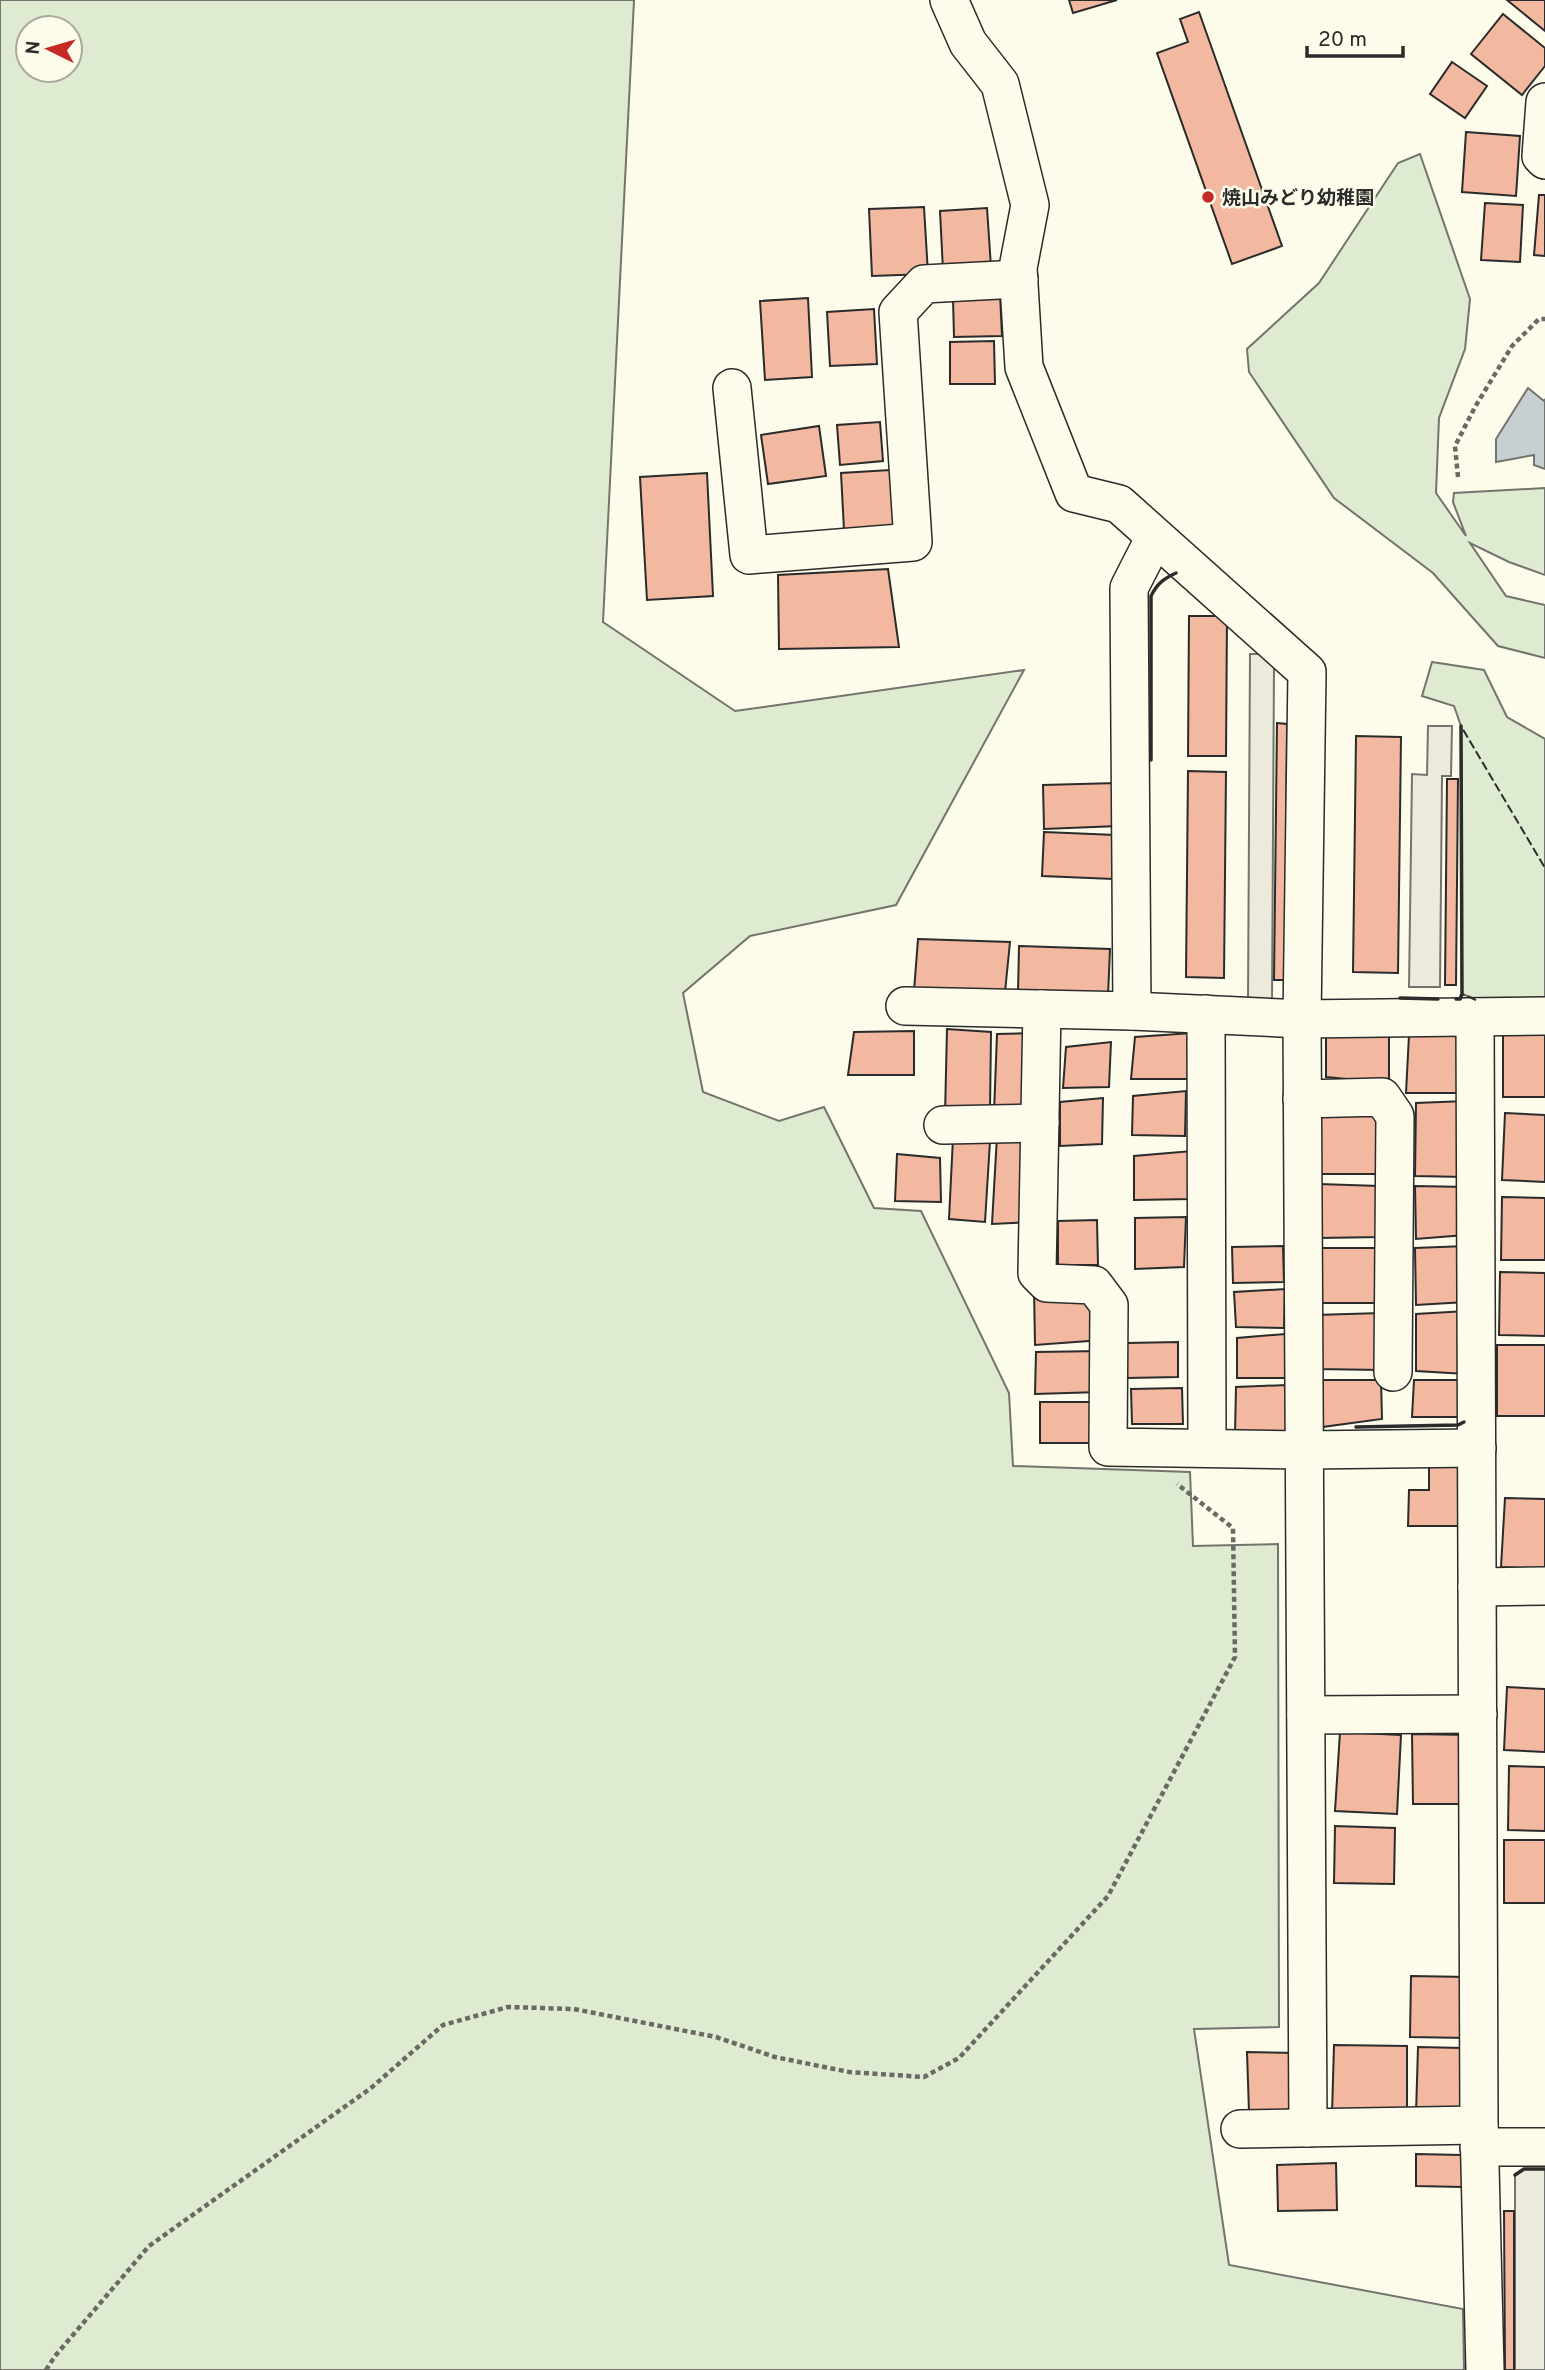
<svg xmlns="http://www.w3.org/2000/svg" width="1545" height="2370" font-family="Overpass,'Noto Sans JP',sans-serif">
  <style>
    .green { fill: #deebd1; stroke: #74746e; stroke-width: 2; fill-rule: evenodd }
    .parking { fill: #eceadb; stroke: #74746e; stroke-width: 2 }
    .water { fill: #c7d0d0; stroke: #74746e; stroke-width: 2 }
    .building { fill: #f2b8a0; stroke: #2b2b2b; stroke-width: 2 }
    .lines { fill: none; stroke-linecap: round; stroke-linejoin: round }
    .minor-casing { stroke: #2b2b2b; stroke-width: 40 }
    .path { stroke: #6a6964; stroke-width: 4.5; stroke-dasharray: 5 3.5; stroke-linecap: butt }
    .minor { stroke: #fdfbea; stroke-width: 37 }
    .fence { stroke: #2b2b2b; stroke-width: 2; stroke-dasharray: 9 3.5; stroke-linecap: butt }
    .wall { stroke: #2b2b2b; stroke-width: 3.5 }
    .poi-dot { fill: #c62828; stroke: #fdfbea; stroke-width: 2.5 }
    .labels { text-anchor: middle; stroke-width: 5; stroke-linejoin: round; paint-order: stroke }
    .poi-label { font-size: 19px; font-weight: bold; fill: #2b2b2b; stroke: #fdfbea; text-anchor: start }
  </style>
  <rect width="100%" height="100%" fill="#fdfbea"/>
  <g class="green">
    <path d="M0,0H634L603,622L735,711L1024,670L896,905L750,936L683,993L703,1092L779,1121L824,1107L874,1208L921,1211L1009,1393L1013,1466L1190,1472L1193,1546L1278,1544L1279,2027L1194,2029L1229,2265L1463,2309L1464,2370H0ZM28,28H70V70H28Z"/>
    <path d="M1420,154L1470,299L1465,349L1439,418L1436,493L1466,536L1453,502L1454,493L1545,488V575L1509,562L1470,543L1506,596L1545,605V658L1498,646L1433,573L1334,498L1249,372L1247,349L1319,283L1398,163Z"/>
    <path d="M1432,662L1484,670L1507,717L1545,739V999L1478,1000L1462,994L1461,726L1454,706L1422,696Z"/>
  </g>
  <g class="parking">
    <path d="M1250,654H1272L1274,665L1272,1001H1248Z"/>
    <path d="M1428,726H1452L1451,776H1442L1440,987H1409L1412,774L1427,775Z"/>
    <path d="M1524,2169H1545V2370H1515V2175Z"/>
  </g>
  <path class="water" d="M1528,388L1544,401L1545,399V469L1534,465V455L1496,462V439Z"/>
  <g class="building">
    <path d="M1069,0H1117L1073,13Z"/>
    <path d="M1507,0H1545V31Z"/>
    <path d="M1199,12L1282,246L1232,264L1157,53L1188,42L1180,19Z"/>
    <path d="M1503,14L1545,48V66L1522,95L1471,54Z"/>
    <path d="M1452,62L1487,86L1465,118L1430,94Z"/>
    <path d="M1466,132L1520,136L1516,196L1462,192Z"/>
    <path d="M1539,195H1545V256L1534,255Z"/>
    <path d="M1485,203L1523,205L1520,262L1481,260Z"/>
    <path d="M924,207L928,274L872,276L869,209Z"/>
    <path d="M987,208L991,267L943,271L940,211Z"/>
    <path d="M1000,294L1002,336L954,337L953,299Z"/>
    <path d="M808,298L812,377L765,380L760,301Z"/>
    <path d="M874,309L877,364L830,366L827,312Z"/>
    <path d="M994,341L995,384H950V342Z"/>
    <path d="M880,422L883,461L840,465L837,425Z"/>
    <path d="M819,426L826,476L768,484L761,435Z"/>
    <path d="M890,470L894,527L844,530L841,473Z"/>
    <path d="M707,473L713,596L647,600L640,477Z"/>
    <path d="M888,569L899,647L779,649L778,575Z"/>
    <path d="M1189,616H1227L1226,756H1188Z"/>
    <path d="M1277,723L1287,724L1285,980H1274Z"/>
    <path d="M1356,736L1401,737L1398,973L1353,972Z"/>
    <path d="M1188,771L1226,772L1224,978L1186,977Z"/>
    <path d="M1447,779H1458L1456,985H1445Z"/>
    <path d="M1117,783L1118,826L1044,829L1043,785Z"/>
    <path d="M1044,832L1115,835L1113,879L1042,876Z"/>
    <path d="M918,939L1010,942L1005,992L914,991Z"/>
    <path d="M1019,946L1110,949L1108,996L1018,993Z"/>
    <path d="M947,1029L991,1032L990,1110L945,1115Z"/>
    <path d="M1326,1030L1389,1033V1083L1326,1077Z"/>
    <path d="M914,1031V1075H848L854,1032Z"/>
    <path d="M1035,1033L1033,1110L994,1113L997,1034Z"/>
    <path d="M1192,1033L1189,1079H1131L1135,1037Z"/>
    <path d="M1462,1034L1467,1093H1406L1409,1035Z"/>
    <path d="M1545,1034V1097H1503V1035Z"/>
    <path d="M1111,1042L1109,1087L1063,1088L1066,1047Z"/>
    <path d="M1186,1091L1185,1136L1132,1135L1133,1096Z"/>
    <path d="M1103,1098L1102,1144L1060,1146V1102Z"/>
    <path d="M1465,1101V1177L1415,1176L1416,1103Z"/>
    <path d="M1321,1113L1383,1115L1384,1174H1321Z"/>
    <path d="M1505,1113L1545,1115V1182L1502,1180Z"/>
    <path d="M997,1136H1032V1222L992,1224Z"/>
    <path d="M953,1138L990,1141L985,1222L949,1219Z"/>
    <path d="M1192,1151L1193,1199L1134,1200V1156Z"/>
    <path d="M897,1154L940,1158L941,1202L895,1201Z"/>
    <path d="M1319,1184L1379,1186L1382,1237L1318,1238Z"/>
    <path d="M1415,1186L1466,1187L1465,1235L1416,1239Z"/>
    <path d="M1502,1197L1545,1198V1260H1501Z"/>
    <path d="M1186,1217L1184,1267L1135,1269V1218Z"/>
    <path d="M1097,1220L1098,1265H1058V1221Z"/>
    <path d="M1283,1246L1284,1282L1233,1283L1232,1247Z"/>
    <path d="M1466,1246V1302L1416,1305L1415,1248Z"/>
    <path d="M1317,1248H1383L1378,1303H1315Z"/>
    <path d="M1500,1272L1545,1273V1336L1499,1335Z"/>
    <path d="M1034,1289L1104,1307L1102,1340L1035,1345Z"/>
    <path d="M1285,1289L1284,1328L1236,1327L1234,1292Z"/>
    <path d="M1466,1311V1374L1416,1371V1314Z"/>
    <path d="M1381,1313V1370L1316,1369L1315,1315Z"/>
    <path d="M1285,1334L1286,1378H1237V1338Z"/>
    <path d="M1178,1342V1377L1127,1378V1343Z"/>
    <rect x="1497" y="1345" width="48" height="71"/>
    <path d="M1101,1351L1100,1392L1035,1394L1036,1352Z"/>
    <path d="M1320,1380H1381L1382,1419L1322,1427Z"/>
    <path d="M1414,1380H1461V1417H1412Z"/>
    <path d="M1286,1385L1288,1433L1235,1434L1236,1387Z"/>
    <path d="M1182,1388L1183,1424H1132L1131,1389Z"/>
    <rect x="1040" y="1402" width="60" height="41"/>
    <path d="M1429,1466H1466V1526H1408L1409,1490H1429Z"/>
    <path d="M1505,1498L1545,1499V1569L1501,1567Z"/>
    <path d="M1507,1687L1545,1689V1752L1504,1750Z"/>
    <path d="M1340,1732L1401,1735L1397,1814L1335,1811Z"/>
    <path d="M1412,1734L1470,1735L1469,1804H1413Z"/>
    <path d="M1509,1766L1545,1767V1831L1508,1830Z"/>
    <path d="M1335,1826L1395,1828L1394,1884L1334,1883Z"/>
    <rect x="1504" y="1840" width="41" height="63"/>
    <path d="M1411,1976L1468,1977V2038L1410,2037Z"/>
    <path d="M1334,2045L1407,2046V2115L1332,2114Z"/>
    <path d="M1418,2047L1463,2048L1461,2115L1416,2114Z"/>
    <path d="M1247,2052L1298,2053V2109L1249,2112Z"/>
    <path d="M1416,2154L1462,2155V2187L1416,2186Z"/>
    <path d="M1336,2163L1337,2210L1278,2211L1277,2165Z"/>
    <path d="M1504,2211H1514V2370H1505Z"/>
  </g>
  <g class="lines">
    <g class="minor-casing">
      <g id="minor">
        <path d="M949,0L968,43L1000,84L1030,205L1018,268L1024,367L1074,493L1119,504L1307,672L1302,1019L1308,2128"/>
        <path d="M1545,102L1541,156L1545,160"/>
        <path d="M732,388L749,555L913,542L898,312L924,284L1019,279"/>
        <path d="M905,1006L1132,1011L1302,1019L1545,1016"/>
        <path d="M1042,1009L1037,1273L1047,1283L1094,1285L1109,1305L1108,1447L1304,1450L1477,1448"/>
        <path d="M1132,1011L1129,588L1155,537"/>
        <path d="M1206,1014L1207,1448"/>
        <path d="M1475,1017L1479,2125L1485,2370"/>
        <path d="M1302,1099L1382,1097L1395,1116L1393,1372"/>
        <path d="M943,1125L1040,1123"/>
        <path d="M1477,1587L1545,1586"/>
        <path d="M1306,1715L1478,1714"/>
        <path d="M1240,2129L1479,2125"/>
        <path d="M1479,2147H1545"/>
      </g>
    </g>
    <g class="path">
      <path d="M1458,477L1455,446L1475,407L1512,346L1539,319H1545"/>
      <path d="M46,2370L55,2356L149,2246L371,2088L443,2025L508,2007L574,2009L716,2037L775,2057L849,2072L924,2077L959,2058L1108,1896L1235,1657L1233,1528L1177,1484"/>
    </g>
    <use href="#minor" class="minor"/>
    <path class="fence" d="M1476,1000L1462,994L1461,726L1545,868"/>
    <g class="wall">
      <path d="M1151,760V596C1157,584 1163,579 1176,573"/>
      <path d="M1400,998L1438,999"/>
      <path d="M1456,999H1460L1462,994L1461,726"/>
      <path d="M1356,1427L1458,1425L1464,1422"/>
      <path d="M1515,2175L1524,2169H1545"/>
    </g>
  </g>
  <circle class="poi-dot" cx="1208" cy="197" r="7"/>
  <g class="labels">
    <g class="poi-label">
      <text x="1222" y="204">焼山みどり幼稚園</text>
    </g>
  </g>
  <g transform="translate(49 49) rotate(275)"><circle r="33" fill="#fdfbea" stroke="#a9a89e" stroke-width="2"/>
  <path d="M0-5L12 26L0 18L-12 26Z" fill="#c62828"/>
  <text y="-10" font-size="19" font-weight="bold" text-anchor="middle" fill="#2b2b2b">N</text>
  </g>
  <path d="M1307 46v10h96v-10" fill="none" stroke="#2b2b2b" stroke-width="3.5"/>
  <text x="1318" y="46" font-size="21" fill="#2b2b2b" stroke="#fdfbea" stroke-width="5" paint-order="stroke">20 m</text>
</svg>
